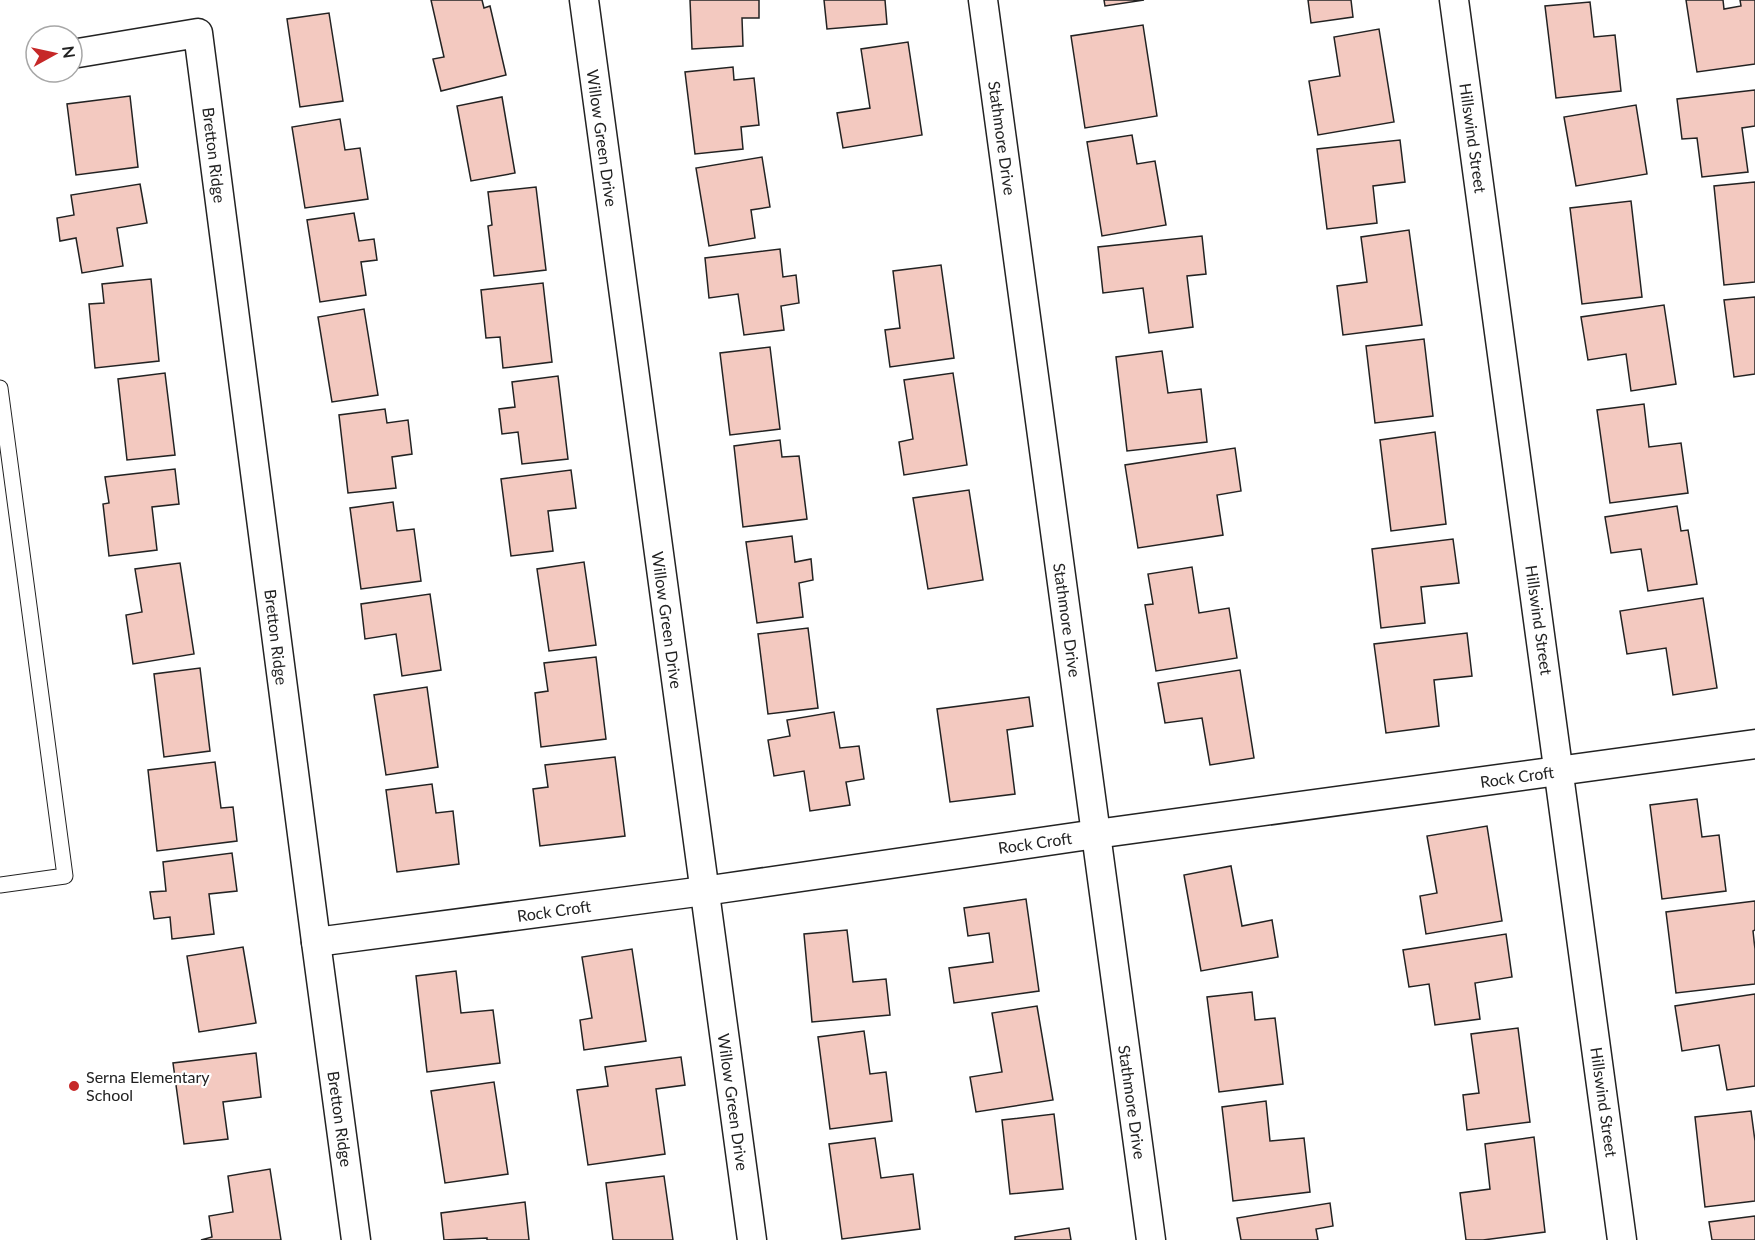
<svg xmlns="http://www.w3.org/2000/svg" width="1755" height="1240" font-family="Lato,sans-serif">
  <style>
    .building { fill: #f3c9c0; stroke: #222; stroke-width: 1.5 }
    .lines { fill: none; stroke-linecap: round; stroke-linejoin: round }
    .lane-casing { stroke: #222; stroke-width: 17 }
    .street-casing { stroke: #222; stroke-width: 31 }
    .lane { stroke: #fff; stroke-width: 15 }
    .street { stroke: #fff; stroke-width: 28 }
    .poi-dot { fill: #c62828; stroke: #fff; stroke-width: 2 }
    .labels { text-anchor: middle; stroke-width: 4.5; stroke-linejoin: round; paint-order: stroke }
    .street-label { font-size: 16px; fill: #222; stroke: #fff }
    .poi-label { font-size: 16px; fill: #222; stroke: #fff; text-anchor: start }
  </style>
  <rect width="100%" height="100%" fill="#fff"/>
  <g class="building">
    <path d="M431,0H482L484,8L490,6L506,75L441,91L433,59L444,57Z"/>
    <path d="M690,0H759V18H742L743,46L692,49Z"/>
    <path d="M824,0H885L887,24L827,29Z"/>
    <path d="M1104,0H1144L1105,6Z"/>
    <path d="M1308,0H1351L1353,17L1311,23Z"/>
    <path d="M1686,0H1723L1724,9L1741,6L1740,0H1755V64L1697,72Z"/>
    <path d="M1590,2L1594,37L1615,35L1621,91L1556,98L1545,6Z"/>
    <path d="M329,13L343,101L300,107L287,19Z"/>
    <path d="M1143,25L1157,116L1085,128L1071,36Z"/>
    <path d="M1379,29L1394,122L1318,135L1309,81L1340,76L1334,37Z"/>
    <path d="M908,42L922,135L843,148L837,113L870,108L861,49Z"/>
    <path d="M733,67L734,80L754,78L759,125L741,127L743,149L695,154L685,72Z"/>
    <path d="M1755,90V126L1742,128L1748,172L1702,177L1697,138L1682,139L1677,99Z"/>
    <path d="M130,96L138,167L76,175L67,104Z"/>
    <path d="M502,97L515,173L471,181L457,106Z"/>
    <path d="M1636,105L1647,174L1576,186L1564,117Z"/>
    <path d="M340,119L345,150L360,148L368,199L305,208L292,127Z"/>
    <path d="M1132,135L1137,164L1155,161L1166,225L1102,236L1087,142Z"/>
    <path d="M1400,140L1405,182L1373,186L1377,223L1327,229L1317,149Z"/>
    <path d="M762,157L770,207L751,210L755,238L709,246L696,168Z"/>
    <path d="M1755,182V282L1724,285L1714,186Z"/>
    <path d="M140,184L147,223L117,228L123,266L82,273L76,238L60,241L57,218L74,215L71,195Z"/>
    <path d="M536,187L546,270L494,276L488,226L492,225L488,192Z"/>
    <path d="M1631,201L1642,297L1582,304L1570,208Z"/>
    <path d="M354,213L359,241L374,239L377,260L361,262L366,295L320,302L307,220Z"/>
    <path d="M1409,230L1422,325L1343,335L1337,286L1367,282L1361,237Z"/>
    <path d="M1202,236L1206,274L1187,276L1193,327L1149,333L1143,288L1103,293L1098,247Z"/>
    <path d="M780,249L783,277L796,275L799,303L781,306L784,330L744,335L738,294L709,298L705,258Z"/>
    <path d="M941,265L954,358L890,367L885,330L900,328L893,271Z"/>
    <path d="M151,279L159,361L95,368L89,304L104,303L102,284Z"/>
    <path d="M543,283L552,362L503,368L500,337L486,338L481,290Z"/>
    <path d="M1755,297V374L1734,377L1724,300Z"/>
    <path d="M1664,305L1676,384L1631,391L1626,354L1588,360L1581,317Z"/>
    <path d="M364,309L378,395L332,402L318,317Z"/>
    <path d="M1424,339L1433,416L1375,423L1366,346Z"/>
    <path d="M770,347L780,429L730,435L720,353Z"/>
    <path d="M1162,351L1168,393L1201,389L1207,442L1127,451L1116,357Z"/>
    <path d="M165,373L175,455L127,460L118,379Z"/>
    <path d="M953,373L967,465L904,475L899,442L913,439L904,380Z"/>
    <path d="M558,376L568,459L522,464L518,432L502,434L499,409L515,407L512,382Z"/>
    <path d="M1644,404L1649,447L1681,443L1688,493L1610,503L1597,410Z"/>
    <path d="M385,409L387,423L408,420L412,454L392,457L396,488L348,493L339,415Z"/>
    <path d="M1435,432L1446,524L1391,531L1380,440Z"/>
    <path d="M780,440L782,457L799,456L807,519L743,527L734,446Z"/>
    <path d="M1235,448L1241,491L1217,495L1223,535L1138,548L1125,465Z"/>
    <path d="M175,469L179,504L152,507L157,550L109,556L103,504L109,503L105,477Z"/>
    <path d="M571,470L576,508L548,511L553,551L511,556L501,479Z"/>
    <path d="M969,490L983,580L928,589L913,498Z"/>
    <path d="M393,502L397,531L414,529L421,581L361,589L350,508Z"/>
    <path d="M1677,506L1681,531L1688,530L1697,584L1648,591L1641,549L1611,553L1605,517Z"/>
    <path d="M792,536L795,562L811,559L813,580L799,583L803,617L757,623L746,542Z"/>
    <path d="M1453,539L1459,583L1421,587L1425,623L1381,628L1372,549Z"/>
    <path d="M584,562L596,645L549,651L537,569Z"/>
    <path d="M180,563L194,654L133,664L126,615L142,612L135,569Z"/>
    <path d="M1192,567L1199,613L1229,608L1237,658L1156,671L1145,605L1153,604L1148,574Z"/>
    <path d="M430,594L441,670L402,676L396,634L365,639L361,604Z"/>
    <path d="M1703,598L1717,688L1673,695L1666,648L1627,654L1620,611Z"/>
    <path d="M808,628L818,708L768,714L758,634Z"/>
    <path d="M1467,633L1472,676L1434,680L1439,726L1386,733L1374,644Z"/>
    <path d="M596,657L606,739L541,747L535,693L548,691L544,663Z"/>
    <path d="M200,668L210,751L164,757L154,674Z"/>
    <path d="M1240,670L1254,758L1210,765L1202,718L1165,723L1158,683Z"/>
    <path d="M427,687L438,767L386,775L374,695Z"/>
    <path d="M1029,697L1033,726L1007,730L1015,794L950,802L937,709Z"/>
    <path d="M834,712L840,748L859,746L864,779L846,782L850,805L810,811L804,771L774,776L768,740L790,736L787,720Z"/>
    <path d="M615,757L625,836L540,846L533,789L548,787L545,765Z"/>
    <path d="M215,762L221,808L233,807L237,841L157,851L148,770Z"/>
    <path d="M432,784L436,813L453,811L459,864L397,872L386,790Z"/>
    <path d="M1697,799L1702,837L1719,835L1726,891L1662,899L1650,805Z"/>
    <path d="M1487,826L1502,921L1426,934L1420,896L1437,893L1427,836Z"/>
    <path d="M232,853L237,891L209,894L214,934L172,939L170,917L154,919L150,892L166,891L163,862Z"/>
    <path d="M1231,866L1242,926L1272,920L1278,957L1201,971L1184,875Z"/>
    <path d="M1026,899L1039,991L954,1003L949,968L993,962L989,933L968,936L964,908Z"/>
    <path d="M1755,901V930L1753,931L1755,949V984L1676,993L1666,912Z"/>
    <path d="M847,930L853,982L886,979L890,1015L812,1022L804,934Z"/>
    <path d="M1506,934L1512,977L1475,983L1480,1019L1435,1025L1429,984L1409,987L1403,950Z"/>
    <path d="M243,947L256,1023L199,1032L187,956Z"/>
    <path d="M632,949L646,1041L584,1050L580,1020L592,1018L582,957Z"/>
    <path d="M456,971L461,1013L493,1010L500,1063L427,1072L416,976Z"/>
    <path d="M1252,992L1255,1020L1275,1018L1283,1084L1219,1092L1207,997Z"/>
    <path d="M1755,994V1086L1727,1090L1719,1045L1682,1051L1675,1006Z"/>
    <path d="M1037,1006L1053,1100L976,1112L970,1077L1002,1072L992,1013Z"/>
    <path d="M1518,1028L1530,1122L1467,1130L1463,1095L1479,1093L1471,1034Z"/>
    <path d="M864,1031L870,1074L886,1072L892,1121L830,1129L818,1037Z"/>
    <path d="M256,1053L261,1097L223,1102L228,1139L184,1144L173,1063Z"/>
    <path d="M681,1057L685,1085L656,1089L665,1154L588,1165L577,1090L608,1086L605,1067Z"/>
    <path d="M494,1082L508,1174L445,1183L431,1091Z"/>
    <path d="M1266,1101L1270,1141L1304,1138L1310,1192L1233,1201L1222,1107Z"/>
    <path d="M1751,1111L1755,1141V1201L1705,1207L1695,1117Z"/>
    <path d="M1054,1114L1063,1189L1010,1194L1002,1120Z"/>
    <path d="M1534,1137L1545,1232L1483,1240H1466L1460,1193L1490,1189L1485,1144Z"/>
    <path d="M875,1138L881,1178L913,1174L920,1229L842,1239L829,1144Z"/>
    <path d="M270,1169L281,1240H201L212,1237L209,1216L233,1212L228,1176Z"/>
    <path d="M664,1176L673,1240H613L606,1183Z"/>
    <path d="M525,1202L529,1240H487V1238L444,1240L441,1213Z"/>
    <path d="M1330,1203L1333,1226L1316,1229L1318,1240H1241L1237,1218Z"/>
    <path d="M1755,1216V1240H1712L1709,1222Z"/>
    <path d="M1069,1228L1071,1240H1015V1237Z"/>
  </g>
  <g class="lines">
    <g class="lane-casing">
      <path id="lane" d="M0,388L65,876L0,885"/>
    </g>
    <g class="street-casing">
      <g id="street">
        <path d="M584,0L752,1240"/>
        <path d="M983,0L1151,1240"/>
        <path d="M1454,0L1622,1240"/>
        <path d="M72,54L198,33L316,942L356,1240"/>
        <path d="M316,942L704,891L1096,834L1755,744"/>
      </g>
    </g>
    <use href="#lane" class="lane"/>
    <use href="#street" class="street"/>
  </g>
  <circle class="poi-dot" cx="74" cy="1086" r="6"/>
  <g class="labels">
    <g class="street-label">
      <text transform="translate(602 138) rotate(82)" y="6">Willow Green Drive</text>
      <text transform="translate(1002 138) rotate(82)" y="6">Stathmore Drive</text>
      <text transform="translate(1473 138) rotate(82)" y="6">Hillswind Street</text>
      <text transform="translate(214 155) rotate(83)" y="6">Bretton Ridge</text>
      <text transform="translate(667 620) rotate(82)" y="6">Willow Green Drive</text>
      <text transform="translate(1067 620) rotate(82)" y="6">Stathmore Drive</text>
      <text transform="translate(1539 620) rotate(82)" y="6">Hillswind Street</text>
      <text transform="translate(276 637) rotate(83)" y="6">Bretton Ridge</text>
      <text transform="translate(1517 777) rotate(-8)" y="6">Rock Croft</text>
      <text transform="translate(1035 843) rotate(-8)" y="6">Rock Croft</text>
      <text transform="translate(554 911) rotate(-8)" y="6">Rock Croft</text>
      <text transform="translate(733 1102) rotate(82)" y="6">Willow Green Drive</text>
      <text transform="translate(1132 1102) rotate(82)" y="6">Stathmore Drive</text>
      <text transform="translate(1604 1102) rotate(82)" y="6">Hillswind Street</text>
      <text transform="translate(340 1119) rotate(82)" y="6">Bretton Ridge</text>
    </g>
    <g class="poi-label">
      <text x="86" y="1083">Serna Elementary<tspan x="86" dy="18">School</tspan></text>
    </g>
  </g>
  <g transform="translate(54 54) rotate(82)"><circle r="28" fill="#ffffff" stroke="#a7a7a7" stroke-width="1.5"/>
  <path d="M0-4.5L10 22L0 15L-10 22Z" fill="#c62828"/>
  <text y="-9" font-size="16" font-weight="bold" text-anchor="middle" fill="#222222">N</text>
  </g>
</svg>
